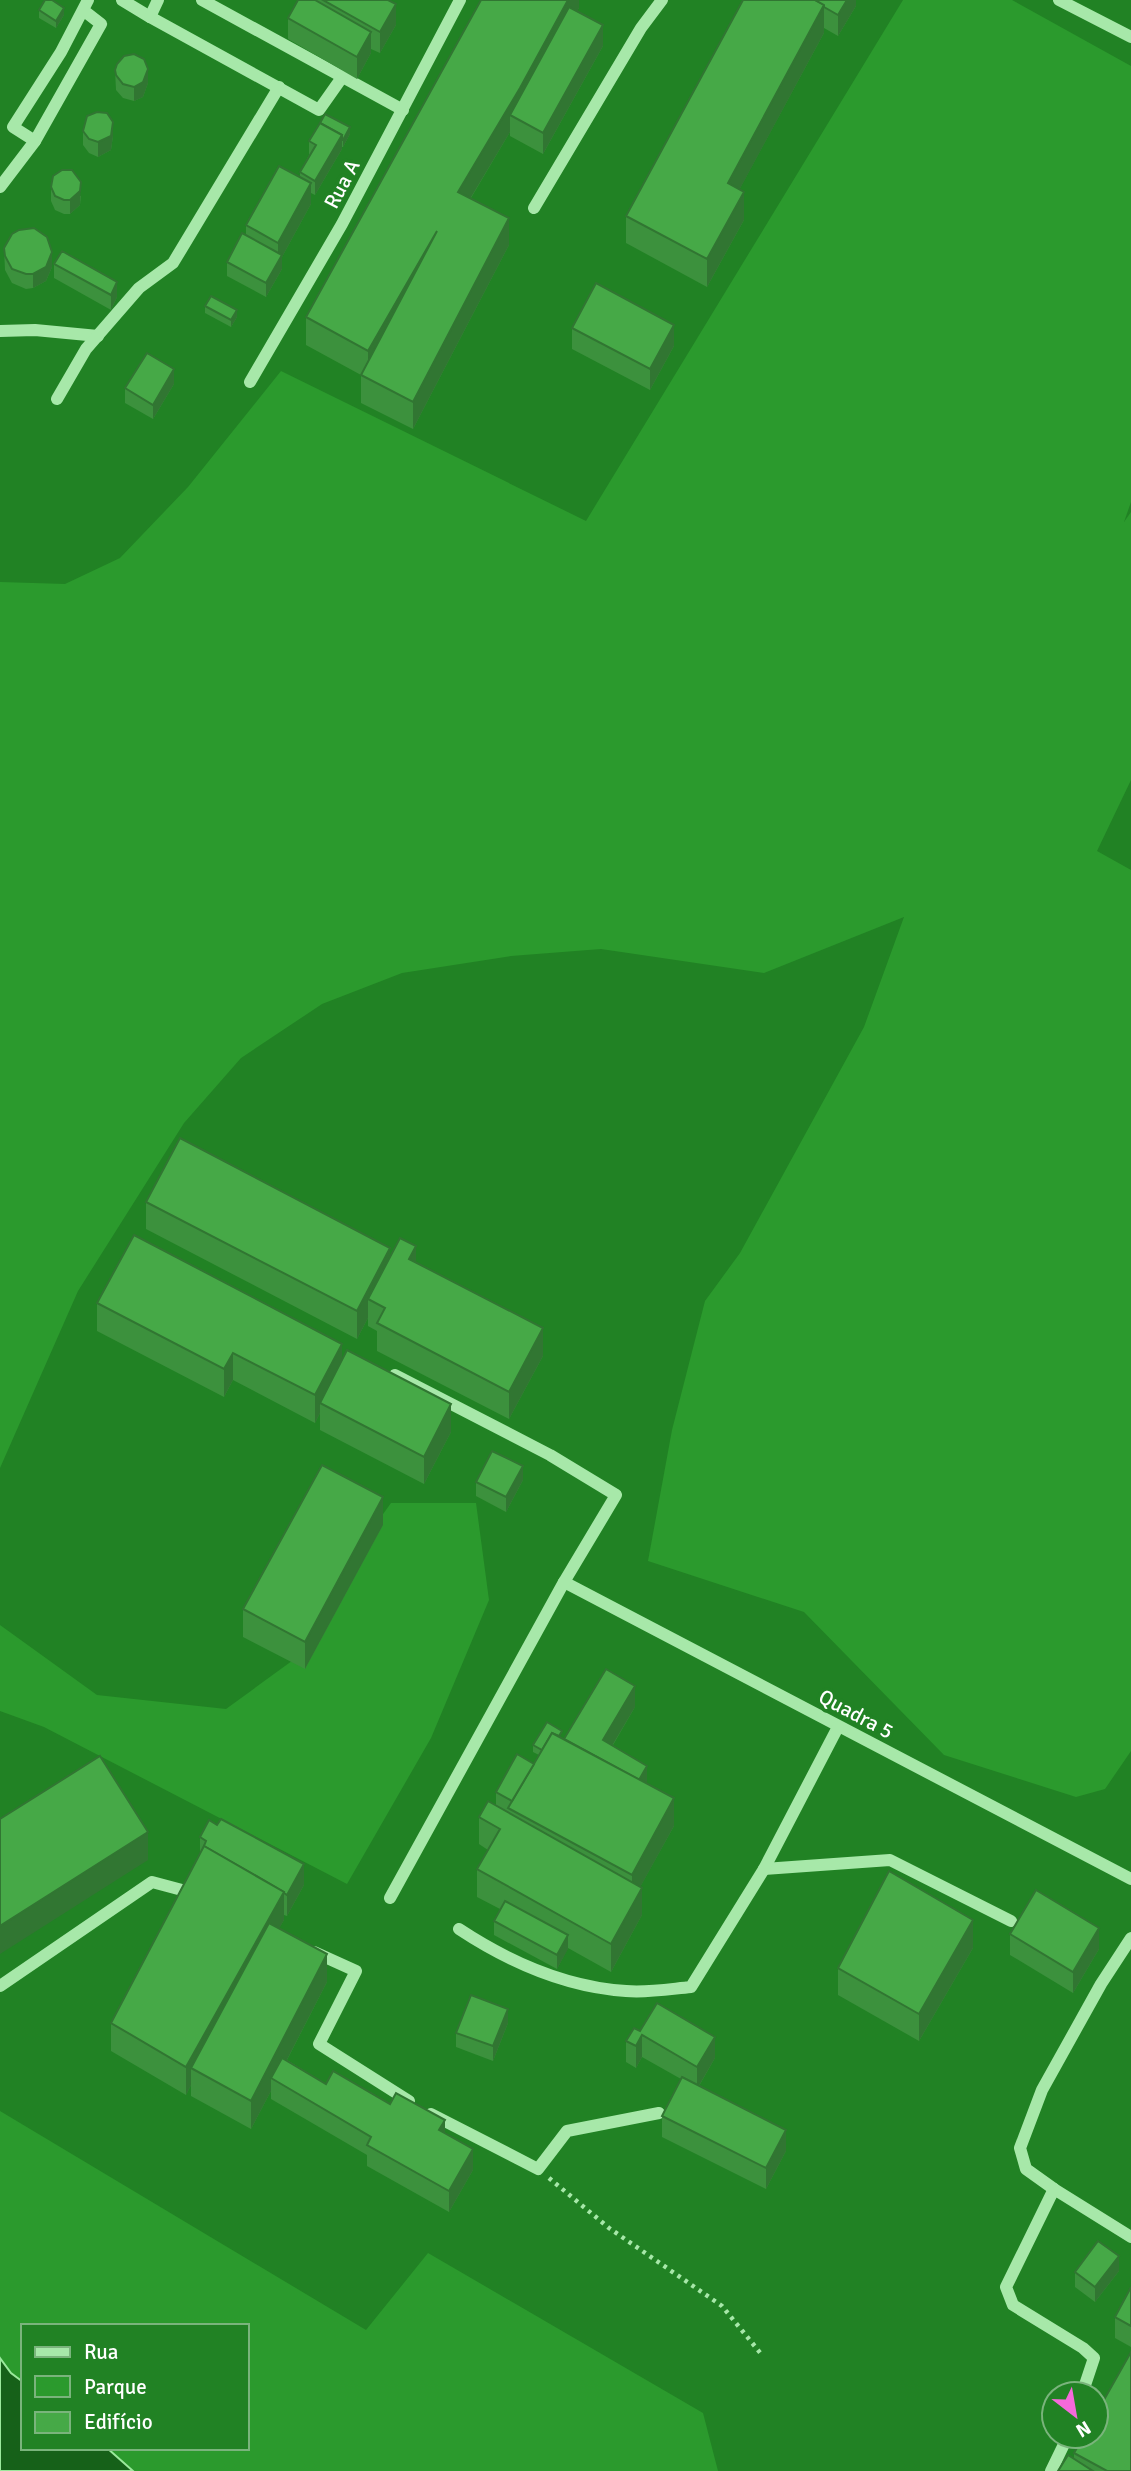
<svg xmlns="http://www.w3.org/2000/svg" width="1131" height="2471" font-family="Signika,sans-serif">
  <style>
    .green { fill: #2b9a2d }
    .water { fill: #166119; stroke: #9be99c; stroke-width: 2 }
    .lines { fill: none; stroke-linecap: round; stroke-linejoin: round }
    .path { stroke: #a7e8a9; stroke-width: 4.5; stroke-dasharray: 3.5 5; stroke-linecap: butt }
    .minor { stroke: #a7e8a9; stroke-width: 12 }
    .wall { fill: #3c913d }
    .shaded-wall { fill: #317632 }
    .building { fill: #46a947; stroke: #317632; stroke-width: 2 }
    .labels { text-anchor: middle; stroke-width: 7; stroke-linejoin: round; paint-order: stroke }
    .street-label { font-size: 21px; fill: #fff; stroke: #218224 }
  </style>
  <rect width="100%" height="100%" fill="#218224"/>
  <g class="green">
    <path d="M903,0H1012L1131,66V502L1124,522L1131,512V780L1097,851L1131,870V1751L1105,1789L1076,1797L944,1755L804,1612L648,1561L672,1430L705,1301L740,1253L864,1027L904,917L764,973L601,949L511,956L402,973L322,1004L241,1058L184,1123L78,1291L0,1468V582L65,584L120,558L188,487L281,371L586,521Z"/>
    <path d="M391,1503H476L489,1600L431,1738L347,1884L44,1727L0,1711V1625L97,1695L226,1709L296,1658L327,1592Z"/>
    <path d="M0,2111L366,2330L428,2253L703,2413L718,2471H133L107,2448H247V2326H23V2382L11,2373L0,2358Z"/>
  </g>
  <path class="water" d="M0,2358L11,2373L23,2382V2448H107L133,2471H0Z"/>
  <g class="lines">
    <path class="path" d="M549,2178L609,2228L722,2306L762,2355"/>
    <g class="minor">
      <path d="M122,0L150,17"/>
      <path d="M158,0L150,17L319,110L343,76"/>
      <path d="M202,0L403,110"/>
      <path d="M1059,0L1131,37"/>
      <path d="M83,10L101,24L35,141L13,127L61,52L88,0"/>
      <path d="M0,187L35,141"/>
      <path d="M534,208L641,28L662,0"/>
      <path d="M0,331L35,330L98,336"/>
      <path d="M250,382L342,224L460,0"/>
      <path d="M57,399L86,349L139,288L173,263L279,87"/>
      <path d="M564,1582L1131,1879"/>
      <path d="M764,1869L890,1860L1011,1921"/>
      <path d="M390,1898L564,1582L616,1495L550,1455L395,1375"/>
      <path d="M459,1929C509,1962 566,1987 626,1991C647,1993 670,1989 691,1987L764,1869L838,1727"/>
      <path d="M314,1952L356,1971L319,2044L409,2101"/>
      <path d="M0,1986L152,1882L182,1890L196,1897"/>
      <path d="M431,2114L538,2169L567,2131L659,2113"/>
      <path d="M1054,2189L1026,2169L1020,2148L1042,2090L1101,1984L1131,1938"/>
      <path d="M1082,2394L1094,2358L1083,2348L1013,2305L1006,2287L1054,2189L1131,2237"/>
      <path d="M1051,2471L1068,2436"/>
    </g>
  </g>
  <g class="wall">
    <path d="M298,0H388L396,25L380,53L371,49V53L357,79L288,39V18Z"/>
    <path d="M579,0V8L577,11L603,46L543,154L510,136V132L471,198L509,245L413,429L361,403V375L306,345V317Z"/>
    <path d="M743,0H856V6L838,36L824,28V33L739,190L744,220L707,287L626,243V216Z"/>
    <path d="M39,10L64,15L56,28L39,18Z"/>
    <path d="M115,70L148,83L143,97L134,101L123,98L116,90Z"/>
    <path d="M83,131L113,136L111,150L98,157L89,153L83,145Z"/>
    <path d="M350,134L343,147H342V149L315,195L311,193V204L282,257V269L266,297L227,276V262L246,235V225L300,177V172L309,155V141Z"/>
    <path d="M51,187L81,196L80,205L70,214H64L55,210L51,201Z"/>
    <path d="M4,248L52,267L46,281L33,288L26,289L12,283L5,270Z"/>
    <path d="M54,264L117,297L111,310L54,278Z"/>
    <path d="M205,306L237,317L231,327L205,313Z"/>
    <path d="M572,328L674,346L650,390L572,349Z"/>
    <path d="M174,384L153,419L125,403V388Z"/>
    <path d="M146,1202L416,1262L543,1356L509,1419L377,1351V1331L368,1326V1318L357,1339L146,1229Z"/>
    <path d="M97,1303L342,1360L451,1432L424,1484L320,1430V1413L315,1423L233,1380L224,1397L97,1331Z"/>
    <path d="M523,1480L506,1512L476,1496V1482Z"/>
    <path d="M383,1525L305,1669L243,1637V1609Z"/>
    <path d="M635,1707L613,1745L647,1784L674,1826L640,1887L642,1915L611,1972L568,1948L557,1969L494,1935V1921L500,1909L477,1897V1869L488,1850L479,1844V1817L496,1805V1792L534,1764L539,1755L533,1752V1745L562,1738L564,1739Z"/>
    <path d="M200,1837L304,1885L287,1916L284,1915V1920L279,1928L327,1982L287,2060L326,2084L390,2104L445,2133L473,2170L449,2212L367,2166V2155L271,2099V2091L251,2129L191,2096V2085L186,2095L111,2051V2023L200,1854Z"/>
    <path d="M1010,1934L1099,1949L1073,1993L1010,1955Z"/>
    <path d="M973,1948L919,2041L838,1995V1968Z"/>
    <path d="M508,2023L493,2061L456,2047V2033Z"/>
    <path d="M640,2031L715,2058L699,2086L786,2151L766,2189L662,2137V2116L681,2079L642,2057L636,2068L626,2062V2041Z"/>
    <path d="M1119,2271L1095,2302L1075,2287V2272Z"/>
    <path d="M1131,2287V2347L1115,2338V2317Z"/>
    <path d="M1074,2453L1131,2471H1058L1074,2459Z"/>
  </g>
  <g class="shaded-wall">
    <path d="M568,0H579V8L518,119L510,115V132L458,219V192Z"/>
    <path d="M847,0H856V6L838,36V15Z"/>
    <path d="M396,4V25L380,53V32Z"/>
    <path d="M824,5V33L728,211V183Z"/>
    <path d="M64,8V15L56,28V21Z"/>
    <path d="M603,25V46L543,154V133Z"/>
    <path d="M371,32V53L357,79V57Z"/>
    <path d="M148,69V83L143,97L134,101V87Z"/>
    <path d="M113,122V136L111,150L98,157V142Z"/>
    <path d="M350,127V134L343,147V140Z"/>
    <path d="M342,135V149L315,195V181Z"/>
    <path d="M81,182L80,205L70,214V200Z"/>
    <path d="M311,183V204L282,257V269L266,297V283L278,262V243Z"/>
    <path d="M744,192V220L707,287V259Z"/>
    <path d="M509,218V245L413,429V402Z"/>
    <path d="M437,231L368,379V351Z"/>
    <path d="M52,252V267L46,281L33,288V274Z"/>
    <path d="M117,282V297L111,310V295Z"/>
    <path d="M237,310V317L231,327V320Z"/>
    <path d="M674,325V346L650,390V369Z"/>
    <path d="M174,369V384L153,419V405Z"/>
    <path d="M416,1246V1273L409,1259Z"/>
    <path d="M390,1248V1275L368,1299V1318L357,1339V1311Z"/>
    <path d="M543,1328V1356L509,1419V1392Z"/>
    <path d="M342,1344V1371L320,1403V1413L315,1423V1395Z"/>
    <path d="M233,1353V1380L224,1397V1369Z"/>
    <path d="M451,1404V1432L424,1484V1457Z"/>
    <path d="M523,1466V1480L506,1512V1497Z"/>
    <path d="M383,1497V1525L305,1669V1642Z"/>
    <path d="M635,1686V1707L603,1761V1740Z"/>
    <path d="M647,1766V1787L637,1783Z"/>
    <path d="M674,1798V1826L632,1902V1875Z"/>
    <path d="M148,1832V1860L0,1954V1926Z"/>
    <path d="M304,1864V1885L287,1916V1895Z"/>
    <path d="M642,1888V1915L611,1972V1944Z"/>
    <path d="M284,1892V1920L199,2072L191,2068V2085L186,2095V2067Z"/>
    <path d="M973,1920V1948L919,2041V2014Z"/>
    <path d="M1099,1928V1949L1073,1993V1972Z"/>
    <path d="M568,1935V1949L557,1969V1955Z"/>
    <path d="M327,1954V1982L276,2081L271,2078V2091L251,2129V2101Z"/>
    <path d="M508,2009V2023L493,2061V2046Z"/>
    <path d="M642,2035V2057L636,2068V2046Z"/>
    <path d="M715,2037V2058L697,2089V2067Z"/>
    <path d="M445,2120V2141L439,2130Z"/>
    <path d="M786,2130V2151L766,2189V2168Z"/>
    <path d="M473,2149V2170L449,2212V2191Z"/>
    <path d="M1119,2256V2271L1095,2302V2287Z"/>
  </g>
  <g class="building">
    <path d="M45,0H52L64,8L56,21L39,10Z"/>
    <path d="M298,0H315L371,32L357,57L288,18Z"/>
    <path d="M323,0H388L396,4L380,32Z"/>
    <path d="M481,0H568L520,88L458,192L509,218L413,402L361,375L437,231L368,351L306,317Z"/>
    <path d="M743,0H815L824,5L728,183L744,192L707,259L626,216Z"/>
    <path d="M815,0H847L838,15L824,7V5Z"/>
    <path d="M569,7L603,25L543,133L510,115Z"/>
    <path d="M134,54L144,59L148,69L143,82L134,87L123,84L116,75L115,70L117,64L124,56Z"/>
    <path d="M97,112L107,113L113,122L111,136L98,142L89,139L83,131L87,116Z"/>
    <path d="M325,114L350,127L343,140H342V135L320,123Z"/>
    <path d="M320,123L342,135L315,181L300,172L316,145L309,141Z"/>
    <path d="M279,166L311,183L278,243L246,225Z"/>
    <path d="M62,170H72L81,182L80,191L70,200H64L55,196L51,187L53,176Z"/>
    <path d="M34,228L47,237L52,252L46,267L33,274H26L12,269L5,256L4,248L12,234L19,230Z"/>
    <path d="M242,233L282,255L266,283L227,262Z"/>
    <path d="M62,251L117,282L111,295L54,264Z"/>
    <path d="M596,283L674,325L650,369L572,328Z"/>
    <path d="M211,296L237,310L231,320L205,306Z"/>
    <path d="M147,353L174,369L153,405L125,388Z"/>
    <path d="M180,1138L390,1248L357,1311L146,1202Z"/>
    <path d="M134,1235L342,1344L315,1395L233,1353L224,1369L97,1303Z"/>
    <path d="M400,1238L416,1246L409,1259L543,1328L509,1392L377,1323L385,1308L368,1299Z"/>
    <path d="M347,1350L451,1404L424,1457L320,1403Z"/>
    <path d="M492,1451L523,1466L506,1497L476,1482Z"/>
    <path d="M322,1465L383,1497L305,1642L243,1609Z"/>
    <path d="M606,1669L635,1686L603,1740L647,1766L639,1780L564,1739Z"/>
    <path d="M547,1722L562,1731L559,1736L552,1733L542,1750L533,1745Z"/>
    <path d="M552,1733L674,1798L632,1875L508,1808Z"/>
    <path d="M517,1754L534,1764L512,1801L496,1792Z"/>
    <path d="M100,1756L148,1832L0,1926V1819Z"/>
    <path d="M488,1801L642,1888L611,1944L477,1869L500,1829L479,1817Z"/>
    <path d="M221,1819L304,1864L287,1895L284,1893V1892L204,1846L206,1841L200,1837L209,1820L217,1825Z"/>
    <path d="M204,1846L284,1892L186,2067L111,2023Z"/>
    <path d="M889,1871L973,1920L919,2014L838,1968Z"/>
    <path d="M1036,1890L1099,1928L1073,1972L1010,1934Z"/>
    <path d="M505,1901L568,1935L557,1955L494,1921Z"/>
    <path d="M269,1923L327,1954L251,2101L191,2068Z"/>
    <path d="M471,1995L508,2009L493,2046L456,2033Z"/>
    <path d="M657,2003L715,2037L697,2067L642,2035L636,2046L626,2041L634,2028L640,2031Z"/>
    <path d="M282,2058L326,2084L333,2071L390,2104L396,2093L445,2120L439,2130L473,2149L449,2191L367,2145L371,2137L271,2078Z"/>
    <path d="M682,2077L786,2130L766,2168L662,2116Z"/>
    <path d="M1098,2241L1119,2256L1095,2287L1075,2272Z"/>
    <path d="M1131,2287V2326L1115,2317Z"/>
    <path d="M1131,2352V2471H1107L1074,2453L1084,2436H1096V2414Z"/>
    <path d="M1068,2455L1093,2471H1058Z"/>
  </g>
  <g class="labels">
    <g class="street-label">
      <text transform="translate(342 184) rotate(-62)" y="7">Rua A</text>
      <text transform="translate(856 1714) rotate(28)" y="7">Quadra 5</text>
    </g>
  </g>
  <rect x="21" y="2324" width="228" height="126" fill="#218224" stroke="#7ab47c" stroke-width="2"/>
  <rect x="35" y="2347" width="35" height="10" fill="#a7e8a9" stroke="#7ab47c" stroke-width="2"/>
  <text x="84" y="2359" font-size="21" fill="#ffffff">Rua</text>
  <rect x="35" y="2376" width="35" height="21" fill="#2b9a2d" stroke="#7ab47c" stroke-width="2"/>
  <text x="84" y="2394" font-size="21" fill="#ffffff">Parque</text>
  <rect x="35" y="2412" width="35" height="21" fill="#46a947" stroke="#7ab47c" stroke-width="2"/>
  <text x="84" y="2429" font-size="21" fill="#ffffff">Edifício</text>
  <g transform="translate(1075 2415) rotate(149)"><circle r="33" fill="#218224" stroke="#7ab47c" stroke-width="2"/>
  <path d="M0-5L12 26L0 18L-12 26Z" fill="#f569db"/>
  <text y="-10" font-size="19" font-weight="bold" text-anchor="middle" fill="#ffffff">N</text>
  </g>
</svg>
